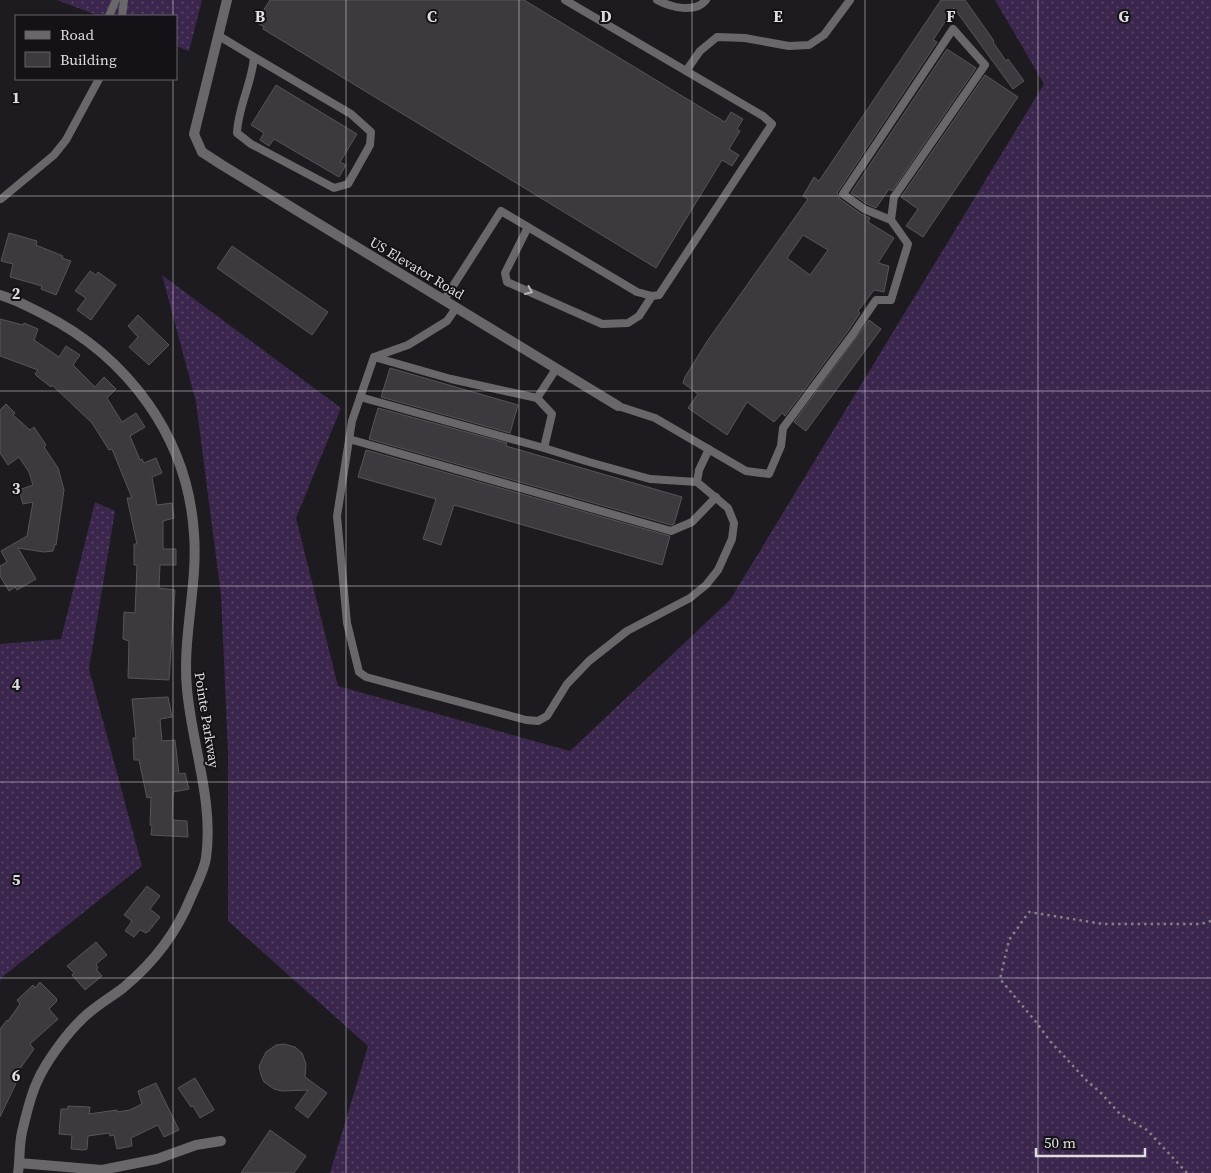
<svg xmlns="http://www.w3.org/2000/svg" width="1211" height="1173" font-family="'Source Serif 4',serif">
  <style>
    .grass { fill: url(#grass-dots) }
    .building { fill: #3c3a3f; stroke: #57545a; fill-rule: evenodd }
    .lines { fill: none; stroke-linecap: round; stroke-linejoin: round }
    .path { stroke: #838185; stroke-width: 2.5; stroke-dasharray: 2.5 4; stroke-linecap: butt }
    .service { stroke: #69676a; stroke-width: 8 }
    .minor { stroke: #69676a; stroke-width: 10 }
    .tertiary { stroke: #69676a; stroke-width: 10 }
    .oneway { stroke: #b6b4b7 }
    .grid { fill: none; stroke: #dfdde0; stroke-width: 1; stroke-opacity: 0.55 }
    .labels { text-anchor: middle; stroke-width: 4; stroke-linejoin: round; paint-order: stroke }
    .street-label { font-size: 14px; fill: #dfdde0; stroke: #141216 }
    .grid-label { font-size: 16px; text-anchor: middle; font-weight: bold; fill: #dfdde0; stroke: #141216; stroke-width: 4; stroke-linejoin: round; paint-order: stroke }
  </style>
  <defs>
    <pattern id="grass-dots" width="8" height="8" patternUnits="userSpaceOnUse" patternTransform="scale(1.25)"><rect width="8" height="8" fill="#3b264d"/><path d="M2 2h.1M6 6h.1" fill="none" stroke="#574566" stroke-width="1.8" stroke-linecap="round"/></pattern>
  </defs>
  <rect width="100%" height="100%" fill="#1d1b1f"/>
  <g class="grass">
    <path d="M57,0H202L189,51L176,46V16H99Z"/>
    <path d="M995,0H1211V1173H330L368,1046L228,921V751L221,595L196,402L162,275L341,408L296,518L338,686L570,751L730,600L1044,84Z"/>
    <path d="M95,502L115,511L89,669L142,866L1,978L0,981V644L61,639Z"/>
  </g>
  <g class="building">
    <path d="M270,0H524L725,122L731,112L743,119L737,129L740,131L729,149L739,155L732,166L722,160L656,268L263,29L264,27L256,22Z"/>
    <path d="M941,0H965L994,41L993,42L1006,61L1008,59L1024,81L1013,89L954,8L933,40L937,42L837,193L840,199L861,214L870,218L868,222L894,238L878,263L889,266L884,292L874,290L858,311L860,313L848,331L785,416L782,413L774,422L747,402L727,435L688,408L698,394L683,383L685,377L708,340L808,199L803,196L814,177L819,181ZM803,235L828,250L810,275L787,258Z"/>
    <path d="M947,49L976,68L892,191L889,189L876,208L867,204L851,193Z"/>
    <path d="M985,75L1018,97L923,237L906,226L918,209L901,197Z"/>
    <path d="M276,85L357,134L340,162L346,165L339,177L274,139L269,146L260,140L264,133L251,125Z"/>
    <path d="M9,233L37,241L36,245L63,256L62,258L71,261L56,295L41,289L42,286L10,277L13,264L1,261Z"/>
    <path d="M232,246L328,312L312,335L217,268Z"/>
    <path d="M90,271L96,275L98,272L116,285L91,320L77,310L86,298L75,291Z"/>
    <path d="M138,315L169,345L149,365L129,347L138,337L128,326Z"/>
    <path d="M0,319L23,325L24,323L38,329L34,340L59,357L66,346L80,355L73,365L95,387L104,377L116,389L107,398L122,422L136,413L145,427L130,436L140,460L142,459L144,463L156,458L162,473L152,477L157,505L172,503L174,518L163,521V549H176V565H160L159,588L175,590L169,680L128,678L129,641L123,639L124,612L135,613L137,565H134V544H137L127,498H132L112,449L109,450L92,423L52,385L51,387L38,377L35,374L38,370L0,356Z"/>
    <path d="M869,320L881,329L806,431L794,422Z"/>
    <path d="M390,368L518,405L510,433L381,397Z"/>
    <path d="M6,404L15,413L13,415L30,430L34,427L46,445L44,447L58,468L64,490L56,545L55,544L53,551L44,552L18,548L36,579L17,590L15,587L9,591L0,576V566L7,562L1,551L27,536L33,502L23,504L19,490L33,485L29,472L19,457L8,465L0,453V410Z"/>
    <path d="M378,408L507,443L506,446L682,497L674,524L671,525L369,439Z"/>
    <path d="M366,450L670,536L662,565L454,505L441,545L423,539L436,499L358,477Z"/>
    <path d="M168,697L172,717L160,719L162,741L175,740L179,774L185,773L189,789L173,792L172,820L187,821L188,837L151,835L152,826L150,825L151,797L147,798L139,760H134L133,738H136L132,699Z"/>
    <path d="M147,886L160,896L150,909L160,917L149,931L146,933L140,930L134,937L125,931L132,921L124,915Z"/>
    <path d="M96,942L107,955L96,964L98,968L96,969L102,976L85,990L72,975L74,973L67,966Z"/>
    <path d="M40,982L57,999L56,1000L57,1001L49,1009L58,1019L30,1044L34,1049L14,1077L18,1079L0,1117V1029L7,1020L8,1021L20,1004L17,1000L33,985L35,988Z"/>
    <path d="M284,1044L295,1047L302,1053L306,1064L305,1077L327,1093L308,1118L295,1108L308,1090L282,1091L274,1089L264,1082L261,1075L259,1066L266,1052L276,1045Z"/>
    <path d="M195,1078L214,1110L200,1118L193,1106L191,1107L178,1088Z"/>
    <path d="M156,1083L179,1130L164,1137L158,1125L131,1138L132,1146L117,1149L114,1135L110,1136L109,1133L88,1136L87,1149L83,1150L71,1149L72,1135L59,1134L61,1109H68V1106L90,1107L89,1114L117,1110V1112L130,1110L142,1104L138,1091Z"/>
    <path d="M270,1130L306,1156L294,1173H241Z"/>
  </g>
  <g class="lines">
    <path class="path" d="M1187,1173L1147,1130L1120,1114L1100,1092L1087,1081L1050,1041L1036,1022L1000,979L1009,940L1029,912L1103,924H1201L1211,921"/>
    <g class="service">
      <path d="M657,0C670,7 695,14 706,0"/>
      <path d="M109,16L116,0"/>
      <path d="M122,16L124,0"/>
      <path d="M219,36L254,57C252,83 238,107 237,133L251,144L334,188L348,184L370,145L371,132L351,114L254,57"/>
      <path d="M686,71L700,51L717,37L745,38L789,46L809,45L824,35L850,0"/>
      <path d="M1,199L54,155L66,140L99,79"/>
      <path d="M528,227L505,273L507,282L602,324L628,323L639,316L652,296"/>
      <path d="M444,300L501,211L637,292L652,296L659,295L772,124L763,116L565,0"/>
      <path d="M456,308L447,321L408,345L374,357L352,421L337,516L347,623L359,672L366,677L526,720L538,721L547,716L567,684L589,661L627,631L690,598L706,585L718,570L732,539L734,523L728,508L697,482L699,470L709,449"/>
      <path d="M374,357L451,379L537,398L556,369"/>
      <path d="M360,397L544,448L552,414L537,398"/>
      <path d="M618,406L655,418L746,471L769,474L781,446L783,428L853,334L876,300H891L908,244L891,220L894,197L985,65L953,29L843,194L864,209L891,220"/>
      <path d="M349,439L671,531L692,522L716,497"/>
      <path d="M544,448L589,462L650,479L697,482"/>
    </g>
    <g class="minor">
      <path d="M202,152L222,165L618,406"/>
      <path d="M0,295C15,299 29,307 43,314C128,357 188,437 194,534C198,586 182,637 187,689C192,746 214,801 206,858C204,871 196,885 191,897C177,932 152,964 123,988C110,998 94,1007 82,1019C67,1033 45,1063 37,1082C30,1097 26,1116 22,1132C19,1145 20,1160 18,1173"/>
      <path d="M19,1163L102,1170L157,1159L196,1145L221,1141"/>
    </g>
    <path class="tertiary" d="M202,152L194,134L227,0"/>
  </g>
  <defs><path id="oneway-chevron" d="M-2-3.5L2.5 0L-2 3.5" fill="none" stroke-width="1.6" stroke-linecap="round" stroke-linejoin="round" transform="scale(1.25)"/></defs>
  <use class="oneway" href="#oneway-chevron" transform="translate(529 291) rotate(24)"/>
  <path class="grid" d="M173,0V16M346,0V1173M519,0V1173M692,0V1173M865,0V1173M1038,0V1173M173,79V1173M0,196H1211M0,391H1211M0,586H1211M0,782H1211M0,978H1211"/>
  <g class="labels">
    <g class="street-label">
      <text transform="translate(417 268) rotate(31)" y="5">US Elevator Road</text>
      <text transform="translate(207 720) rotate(81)" y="5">Pointe Parkway</text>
    </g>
  </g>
  <g class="grid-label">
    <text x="260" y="22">B</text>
    <text x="432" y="22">C</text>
    <text x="606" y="22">D</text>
    <text x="778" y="22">E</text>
    <text x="951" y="22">F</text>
    <text x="1124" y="22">G</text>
    <text x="16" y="103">1</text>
    <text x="16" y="299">2</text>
    <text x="16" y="494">3</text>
    <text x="16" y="690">4</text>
    <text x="16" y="885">5</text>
    <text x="16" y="1081">6</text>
  </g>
  <rect x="15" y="15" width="162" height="65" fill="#141216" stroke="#656367"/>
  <rect x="25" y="31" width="25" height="8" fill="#69676a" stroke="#656367"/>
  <text x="60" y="40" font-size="15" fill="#dfdde0">Road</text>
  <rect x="25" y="52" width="25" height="15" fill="#3c3a3f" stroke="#656367"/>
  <text x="60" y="65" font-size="15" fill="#dfdde0">Building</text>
  <path d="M1036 1148v8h109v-8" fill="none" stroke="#dfdde0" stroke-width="2.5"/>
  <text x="1044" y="1148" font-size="15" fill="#dfdde0" stroke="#141216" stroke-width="4" paint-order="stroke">50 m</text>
</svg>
